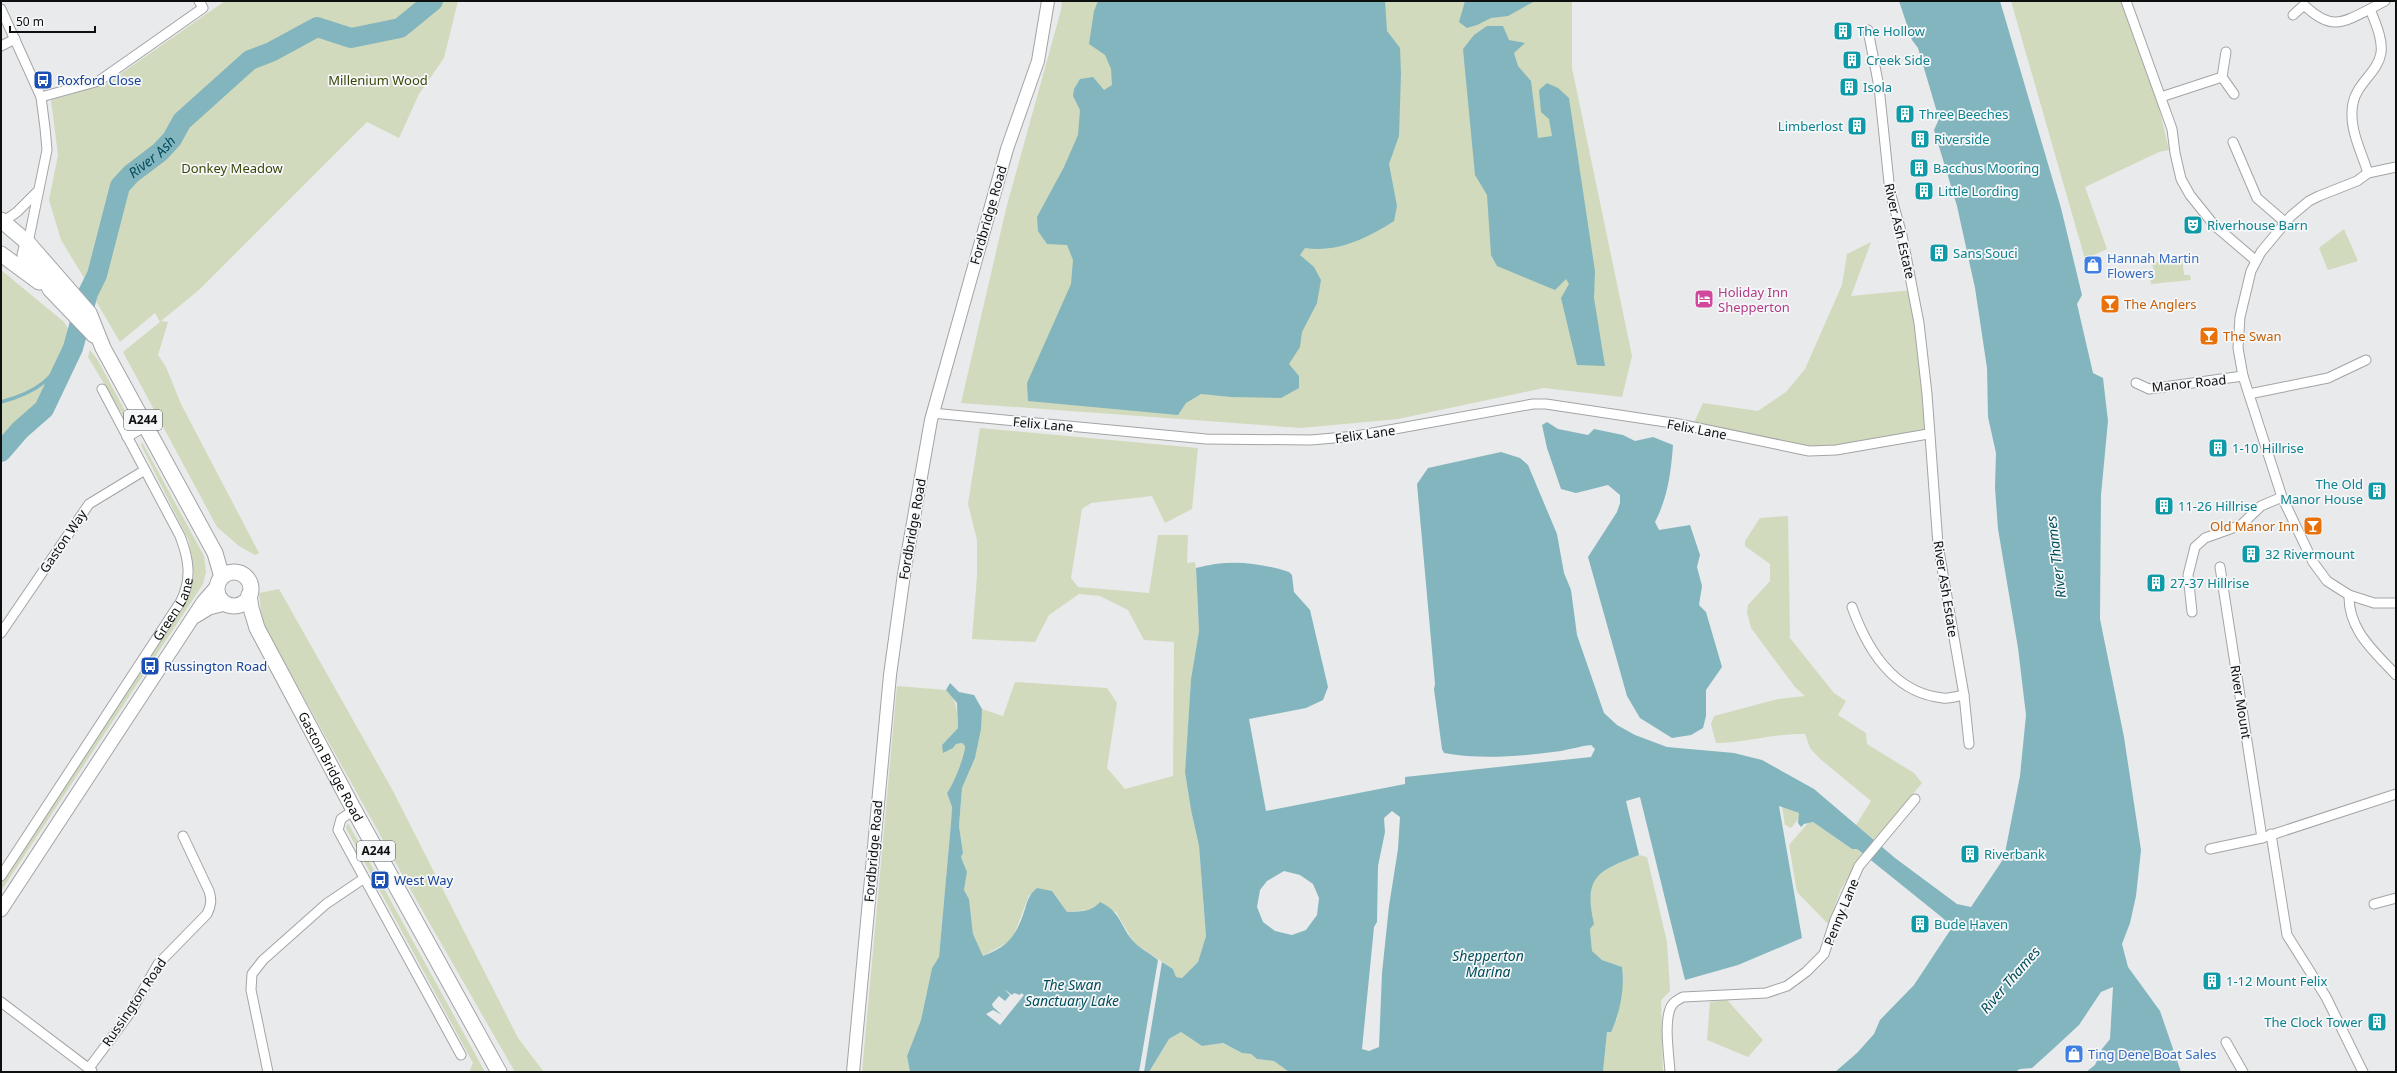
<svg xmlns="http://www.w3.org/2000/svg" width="2397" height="1073" font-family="'Noto Sans',sans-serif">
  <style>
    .green { fill: #d1dabc }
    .water { fill: #83b5bf; fill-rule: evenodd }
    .pier { fill: #e9eaeb; fill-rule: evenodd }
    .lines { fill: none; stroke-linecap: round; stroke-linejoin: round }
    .stream { stroke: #83b5bf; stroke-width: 3.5 }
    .river { stroke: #83b5bf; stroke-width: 20 }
    .minor-casing { stroke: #a3a4a6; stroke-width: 11 }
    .tertiary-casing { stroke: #a3a4a6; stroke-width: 14 }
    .secondary-casing { stroke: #a3a4a6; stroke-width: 15 }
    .primary-casing { stroke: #a3a4a6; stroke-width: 17 }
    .minor { stroke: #fff; stroke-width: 9 }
    .tertiary { stroke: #fff; stroke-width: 12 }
    .secondary { stroke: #fff; stroke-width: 13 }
    .primary { stroke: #fff; stroke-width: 15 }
    .labels { text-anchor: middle; stroke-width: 3.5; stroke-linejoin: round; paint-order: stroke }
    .shield { fill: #f6f7f9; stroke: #545555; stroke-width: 1 }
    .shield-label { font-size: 12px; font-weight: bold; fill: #0e0f0f }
    .culture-label { font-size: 13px; fill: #0d838f; stroke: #f6f7f9; text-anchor: start }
    .transit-label { font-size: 13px; fill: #164399; stroke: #f6f7f9; text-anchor: start }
    .park-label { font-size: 13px; fill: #394607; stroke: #f6f7f9 }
    .street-label { font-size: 13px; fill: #0e0f0f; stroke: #f6f7f9 }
    .shop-label { font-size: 13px; fill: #366cbe; stroke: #f6f7f9; text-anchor: start }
    .hotel-label { font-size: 13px; fill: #b23c85; stroke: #f6f7f9; text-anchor: start }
    .food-label { font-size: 13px; fill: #c56008; stroke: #f6f7f9; text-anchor: start }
    .water-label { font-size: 14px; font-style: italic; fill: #004e5a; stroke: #f6f7f9 }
  </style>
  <rect width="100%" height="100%" fill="#e9eaeb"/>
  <g class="green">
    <path d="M225,1H458L444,58L419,94L399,138L367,122L199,290L161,321L168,322L158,355L166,367L181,404L259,553L255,555L239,546L217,527L123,352L160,322L155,313L120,342L93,296L127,188L138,173L161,157L189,122L222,90L252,65L318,31L352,41L399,32L398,24L349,34L333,25L319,22L269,50L249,57L229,73L182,116L156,151L131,169L116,186L100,246L86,281L61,240L49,200L58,155L51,100L106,84Z"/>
    <path d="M1062,1H1572V68L1632,356L1622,397L1544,388L1398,419L1301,428L961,403L1006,209L1061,10Z"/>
    <path d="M2011,1H2123L2156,95L2169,150L2159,152L2085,187L2107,249L2085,259Z"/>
    <path d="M2344,229L2358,261L2328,270L2319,248Z"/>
    <path d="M1871,242L1851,296L1913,290L1928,434L1809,451L1692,427L1703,403L1758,411L1786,392L1805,369L1842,285L1847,254Z"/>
    <path d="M2182,257L2184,275H2190L2191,280L2151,284L2149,273L2154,272L2152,263Z"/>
    <path d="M1,270L64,322L74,338L73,348L44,409L20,430L1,452Z"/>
    <path d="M90,350L97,359L131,422L126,420L88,357Z"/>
    <path d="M980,428L1198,448L1192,509L1165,523L1152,496L1091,503L1082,509L1071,578L1078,587L1149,593L1158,535H1188L1187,563L1195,562L1196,568L1199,631L1191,679L1185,772L1191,810L1199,846L1206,936L1198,962L1182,978L1176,977L1173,969L1134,943L1116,912C1099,910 1084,910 1067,912L1052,891L1029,895L1012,940L983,956L973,934L969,899L964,890L967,872L961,857L963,853L959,826L962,788L975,758L982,709L1003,716L1015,682L1107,688L1117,703L1107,768L1125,789L1173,776L1174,642L1144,640L1128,610L1100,596L1079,594L1049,615L1035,642L972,639L977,576V540L968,504Z"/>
    <path d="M142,442L204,556L206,572L203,584L1,891V883L190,593L194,575L189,541L141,445Z"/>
    <path d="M1788,516L1790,638L1834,693L1846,701L1838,715L1866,733L1867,744L1914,773L1922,783L1874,840L1856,825L1871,801L1819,758L1810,748L1805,734C1775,733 1746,743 1716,743L1711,724L1714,716L1778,699L1805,696L1795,687L1751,628L1747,612L1748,605L1770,581V564L1745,546V541L1760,518Z"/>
    <path d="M279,589L393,791L518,1038L544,1072H515L418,903L262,622L259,593Z"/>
    <path d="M897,686L946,690C958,701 957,712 958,728L942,745L950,750L956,744L962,743L965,746C965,756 953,785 947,793L952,807L951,823L939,957L932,968L921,1020L907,1056L910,1072H862Z"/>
    <path d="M1782,807L1799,813V818L1791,828L1785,825Z"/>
    <path d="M1813,822L1852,849H1857L1862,854L1841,889L1828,924L1797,892L1789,845L1808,823Z"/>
    <path d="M348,823L485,1072H469L473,1063L346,828Z"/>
    <path d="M1639,855L1647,857L1667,942L1670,991L1661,1000L1663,1072H1603L1607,1032L1617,1019L1623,978L1622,967L1602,960L1592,951L1590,929L1593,924C1583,876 1598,871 1639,855Z"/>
    <path d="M1727,1000L1763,1040L1748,1057L1707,1040L1710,1002Z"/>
    <path d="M1181,1032L1202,1046L1222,1043L1242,1053L1251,1054L1257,1059L1274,1061L1289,1072H1149L1169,1039Z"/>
  </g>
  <g class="water">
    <path d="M1098,1H1385L1387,31L1400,48L1401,73L1399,136L1389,164L1397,206L1394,221C1368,238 1337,253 1305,248L1300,255L1314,267L1321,280L1317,303L1302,332L1300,347L1289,364L1299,376V388L1281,398L1231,397L1201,394L1186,403L1178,415L1028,401L1027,383L1071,284L1073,260L1067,245L1047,244L1038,231L1037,217L1064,167L1078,135L1080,110L1073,96L1074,89L1080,79L1093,77L1104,90L1112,85L1111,69L1105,55L1089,44L1094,11Z"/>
    <path d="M1465,1H1535L1508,16L1491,18L1477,25L1467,28L1459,22Z"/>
    <path d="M1899,1H2000L2061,208L2082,295L2077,304L2093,373L2103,378L2108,421L2101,495L2100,619L2124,737L2141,850L2136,896L2130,923L2122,944L2128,967L2160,1011L2181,1072H2086L2095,1065L2102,1049L2110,1039L2113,987L2101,992L2079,1025L2052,1050L2032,1068L2020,1069L2015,1072H1835L1857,1053L1874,1034L1880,1020L1914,985L1951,929L1944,919L1857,849H1852L1813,822L1804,824L1801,827L1798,823L1799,813L1779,806L1802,938L1738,965L1685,980L1640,797L1626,801L1639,855C1598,871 1583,876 1594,924L1590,929L1592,951L1602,960L1622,967C1625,988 1620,1013 1611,1032H1607L1603,1072H1289L1274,1061L1257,1059L1251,1054L1242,1053L1223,1043L1202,1046L1181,1032L1169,1039L1149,1072H1144L1162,962L1173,969L1176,977L1182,978L1198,962L1206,936L1199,846L1191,810L1185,772L1191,679L1199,631L1196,568C1228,559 1257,562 1289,572L1292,575L1294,592L1310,610L1328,687L1323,700L1306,708L1249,719L1266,811L1405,784V777L1591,757L1595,749L1591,745C1581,746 1571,749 1561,751C1523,756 1482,760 1444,753L1442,749L1434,689L1435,684L1417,484L1428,468L1501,452L1520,458L1528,465L1557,534L1564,573L1571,590L1577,635L1604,713L1617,725L1635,735L1667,747L1734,753L1762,760L1814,789L1895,858L1957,904L1971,907L2004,858L2020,776L2026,715L2018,648L1998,529L1995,488L1996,453L1988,417L1987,368L1975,288L1957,206L1934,130L1939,119L1918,48L1912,40ZM1392,811L1400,817L1398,849L1389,906L1382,973L1379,1047L1369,1051L1362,1049L1374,927L1377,922L1378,866L1385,832L1384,818ZM1295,881C1299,884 1308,888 1310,893C1316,903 1306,922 1299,929C1272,930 1270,922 1264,897C1271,882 1279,881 1295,881Z"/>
    <path d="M1487,26H1503L1509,40L1525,43L1514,53L1518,66L1531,81L1538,138L1552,136L1549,119L1541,112L1539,90L1547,83L1558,88L1569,98L1595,271L1594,298L1605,366L1577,365L1561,298L1569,284L1566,279L1555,290L1497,266L1491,255L1487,195L1475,175L1463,49L1474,35Z"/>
    <path d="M1547,422L1558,429L1588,435L1594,429L1623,435L1635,441L1653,437L1673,445C1671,472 1668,497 1655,522L1659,530L1690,525L1700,555L1697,567L1702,586L1699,605L1706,612L1722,667L1706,690V716L1703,728L1691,735L1672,738L1640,718L1627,696L1588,557L1617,512L1620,503V495L1608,485L1576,493L1561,489L1547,448L1542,425Z"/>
    <path d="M950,683L959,692L974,695L982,709L981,729L975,758L962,788L959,826L963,853L961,857L967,872L964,890L969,899L973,934L983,956C1009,947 1017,934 1025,909C1028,899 1029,895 1037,888L1052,891L1067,912C1081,911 1090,913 1100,902C1122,912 1120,928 1135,943C1141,949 1151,954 1158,960L1139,1072H910L907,1056L921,1020L932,968L939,957L951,823L952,807L947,793C953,785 965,756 965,746L962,743L956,744L953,748L943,753L942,745L958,728L957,703L946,690Z"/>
  </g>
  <g class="pier">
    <path d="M1284,871L1300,875L1313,884L1319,898L1317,915L1306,930L1292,935L1275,931L1263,922L1257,907L1260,890L1267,881ZM1277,883H1294L1308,893L1310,900L1301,907V912L1304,913L1303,922L1298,927L1284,928L1276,923L1270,913L1266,897L1269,890Z"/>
    <path d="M1004,989L1012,995L1014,993L1020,995L1021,993L1024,995L1000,1025L986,1014L993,1010L1002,1015L993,1007L992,1004L999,996L1005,1001L1010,995Z"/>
  </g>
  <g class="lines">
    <path class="stream" d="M1,402C41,391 49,380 73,348"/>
    <path class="river" id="s1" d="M1,452L20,430L44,409L73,348L88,293L97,275L120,186L131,174L160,152L172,139L182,121L250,60L271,52L317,27L351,38L400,28L433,1"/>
    <g class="minor-casing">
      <g id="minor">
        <path d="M2126,1L2172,129L2175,153L2181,179L2190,195L2214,225L2255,260"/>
        <path d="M1,9L41,97L45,128L47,150L28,243"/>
        <path d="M2370,9L2385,1"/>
        <path d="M2293,15L2304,5C2330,30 2341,24 2370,9C2375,22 2383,39 2381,53C2378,72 2357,83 2353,103C2348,128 2361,150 2368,173"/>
        <path d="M1868,30L1879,87L1890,192L1902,235L1919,323L1927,394L1938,545L1964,695L1969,744"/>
        <path d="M1,46L15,39"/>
        <path d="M2226,52L2222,77L2234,94"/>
        <path d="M41,97L99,81L203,8L199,1"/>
        <path d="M2161,97L2222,77"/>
        <path d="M2233,142L2257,198L2286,223"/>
        <path d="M2396,167L2368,173L2357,181L2319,196L2309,201L2291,216L2261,252L2251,271L2240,317L2238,348L2243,376L2282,497L2313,562L2327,581L2349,595L2374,603H2396"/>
        <path d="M1,223L17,212L37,192"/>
        <path d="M2136,383L2149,389L2243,376"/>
        <path d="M2249,394L2328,378L2366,360"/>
        <path d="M932,413L1206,439L1311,440L1356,436L1533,404H1546L1679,424L1809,451L1836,450L1928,434"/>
        <path d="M127,437L146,426"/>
        <path d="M2220,567L2262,838"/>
        <path d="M2349,595C2348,630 2374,651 2396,675"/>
        <path d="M1852,607C1867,649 1893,693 1943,698C1950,699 1958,696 1964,695"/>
        <path d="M2192,612L2188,575L2195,547L2205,538L2241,525L2261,506L2282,497"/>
        <path d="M1,633L89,504L145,470"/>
        <path d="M354,810L341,819L338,830L461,1055"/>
        <path d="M2271,834L2287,935L2326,997L2363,1072"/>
        <path d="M2210,849L2262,838L2396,794"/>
        <path id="s2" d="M1,876L181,601C192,579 189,559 180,536L102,389"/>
        <path d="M2374,904L2396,898"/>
        <path d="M1,1002L92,1071"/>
        <path d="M2226,1042L2243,1072"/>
        <path d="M89,1068L130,1013L158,964L207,914C211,906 212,900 209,891L183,836"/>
        <path d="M268,1072L251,990L252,974L263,960L326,904L363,879"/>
        <path d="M1670,1072C1669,1055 1663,1019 1672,1005C1674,1002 1679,999 1683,997L1766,993L1787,986L1806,972L1824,954L1835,920L1859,866L1915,799"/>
      </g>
    </g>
    <g class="tertiary-casing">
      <path id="tertiary" d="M853,1072L890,675L904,574L931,420L1007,149L1038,61L1048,1"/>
    </g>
    <g class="secondary-casing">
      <g id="secondary">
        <path d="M196,616L209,608L225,604"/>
        <path d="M1,910L203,602L217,586"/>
      </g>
    </g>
    <g class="primary-casing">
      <g id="primary">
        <path d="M1,220L28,243L89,313L103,348L215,553L222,577"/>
        <path d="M28,243L25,255L43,274L50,289L94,335"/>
        <path d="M1,254L39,282"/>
        <circle cx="234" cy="589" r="17"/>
        <path id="s3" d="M249,595L251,608L257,628L354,810L499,1072"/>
      </g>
    </g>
    <use href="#minor" class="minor"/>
    <use href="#tertiary" class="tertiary"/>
    <use href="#secondary" class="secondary"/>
    <use href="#primary" class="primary"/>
  </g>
  <defs>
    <g id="building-square" transform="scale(1)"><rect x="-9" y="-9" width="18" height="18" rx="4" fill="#0f9aa8" stroke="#f6f7f9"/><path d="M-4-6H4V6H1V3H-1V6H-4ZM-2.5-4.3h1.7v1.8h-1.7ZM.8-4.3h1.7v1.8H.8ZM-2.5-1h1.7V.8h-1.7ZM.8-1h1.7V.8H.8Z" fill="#fff"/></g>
    <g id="bus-square" transform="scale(1)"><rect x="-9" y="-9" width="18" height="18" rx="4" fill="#1a4fb4" stroke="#f6f7f9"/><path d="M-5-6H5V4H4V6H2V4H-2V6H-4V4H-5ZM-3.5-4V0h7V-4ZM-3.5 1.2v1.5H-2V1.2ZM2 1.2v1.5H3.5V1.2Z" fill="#fff"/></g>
    <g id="theatre-square" transform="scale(1)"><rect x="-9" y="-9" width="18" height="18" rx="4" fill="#0f9aa8" stroke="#f6f7f9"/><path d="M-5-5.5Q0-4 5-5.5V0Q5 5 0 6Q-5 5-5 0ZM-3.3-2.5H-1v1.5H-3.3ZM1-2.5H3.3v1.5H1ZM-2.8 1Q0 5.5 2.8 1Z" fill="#fff"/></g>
    <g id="shop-square" transform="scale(1)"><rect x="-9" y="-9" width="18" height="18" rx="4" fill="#3f7fe0" stroke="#f6f7f9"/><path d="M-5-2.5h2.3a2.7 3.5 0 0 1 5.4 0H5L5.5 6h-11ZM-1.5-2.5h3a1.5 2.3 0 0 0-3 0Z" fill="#fff"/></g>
    <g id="hotel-square" transform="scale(1)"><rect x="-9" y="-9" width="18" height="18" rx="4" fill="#d1479c" stroke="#f6f7f9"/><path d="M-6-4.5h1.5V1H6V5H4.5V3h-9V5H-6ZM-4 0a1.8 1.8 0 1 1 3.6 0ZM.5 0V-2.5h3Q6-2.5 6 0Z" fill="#fff"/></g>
    <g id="bar-square" transform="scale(1)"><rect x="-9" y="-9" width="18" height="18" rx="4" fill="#e8710a" stroke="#f6f7f9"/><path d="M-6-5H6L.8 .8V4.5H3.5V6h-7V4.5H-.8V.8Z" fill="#fff"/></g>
  </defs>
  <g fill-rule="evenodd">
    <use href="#building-square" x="1843" y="31"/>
    <use href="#building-square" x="1852" y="60"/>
    <use href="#bus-square" x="43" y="80"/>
    <use href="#building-square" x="1849" y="87"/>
    <use href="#building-square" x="1905" y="114"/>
    <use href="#building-square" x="1857" y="126"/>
    <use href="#building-square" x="1920" y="139"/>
    <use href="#building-square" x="1919" y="168"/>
    <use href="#building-square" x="1924" y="191"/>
    <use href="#theatre-square" x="2193" y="225"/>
    <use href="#building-square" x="1939" y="253"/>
    <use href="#shop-square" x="2093" y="265"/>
    <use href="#hotel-square" x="1704" y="299"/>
    <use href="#bar-square" x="2110" y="304"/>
    <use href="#bar-square" x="2209" y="336"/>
    <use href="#building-square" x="2218" y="448"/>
    <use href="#building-square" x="2377" y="491"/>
    <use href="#building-square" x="2164" y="506"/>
    <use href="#bar-square" x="2313" y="526"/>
    <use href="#building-square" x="2251" y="554"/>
    <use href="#building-square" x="2156" y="583"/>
    <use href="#bus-square" x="150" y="666"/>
    <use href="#building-square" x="1970" y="854"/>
    <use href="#bus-square" x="380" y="880"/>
    <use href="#building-square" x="1920" y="924"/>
    <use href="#building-square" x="2212" y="981"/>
    <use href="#building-square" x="2377" y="1022"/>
    <use href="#shop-square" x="2074" y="1054"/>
  </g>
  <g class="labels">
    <g class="shield">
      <rect x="124" y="410" width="38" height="20" rx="3"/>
      <rect x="357" y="841" width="38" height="20" rx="3"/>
    </g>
    <g class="shield-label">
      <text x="143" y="424">A244</text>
      <text x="376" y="855">A244</text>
    </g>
    <g class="culture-label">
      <text x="1857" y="36">The Hollow</text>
      <text x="1866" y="65">Creek Side</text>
      <text x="1863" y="92">Isola</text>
      <text x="1919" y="119">Three Beeches</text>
      <text x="1843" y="131" text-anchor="end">Limberlost</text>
      <text x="1934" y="144">Riverside</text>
      <text x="1933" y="173">Bacchus Mooring</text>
      <text x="1938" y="196">Little Lording</text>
      <text x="2207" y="230">Riverhouse Barn</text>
      <text x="1953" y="258">Sans Souci</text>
      <text x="2232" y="453">1-10 Hillrise</text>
      <text x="2363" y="489" text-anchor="end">The Old<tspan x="2363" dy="15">Manor House</tspan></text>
      <text x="2178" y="511">11-26 Hillrise</text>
      <text x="2265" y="559">32 Rivermount</text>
      <text x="2170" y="588">27-37 Hillrise</text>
      <text x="1984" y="859">Riverbank</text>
      <text x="1934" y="929">Bude Haven</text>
      <text x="2226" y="986">1-12 Mount Felix</text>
      <text x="2363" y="1027" text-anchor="end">The Clock Tower</text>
    </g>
    <g class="transit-label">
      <text x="57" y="85">Roxford Close</text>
      <text x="164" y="671">Russington Road</text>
      <text x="394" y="885">West Way</text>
    </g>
    <g class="park-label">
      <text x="378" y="85">Millenium Wood</text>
      <text x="232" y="173">Donkey Meadow</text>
    </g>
    <g class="street-label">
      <text transform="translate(988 215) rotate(-74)" y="5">Fordbridge Road</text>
      <text transform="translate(1900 231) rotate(77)" y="5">River Ash Estate</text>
      <text transform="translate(2189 383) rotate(-6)" y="5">Manor Road</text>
      <text transform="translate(1043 424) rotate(5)" y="5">Felix Lane</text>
      <text transform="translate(1697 429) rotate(11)" y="5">Felix Lane</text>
      <text transform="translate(1365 434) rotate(-8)" y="5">Felix Lane</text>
      <text transform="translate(912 529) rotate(-80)" y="5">Fordbridge Road</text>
      <text transform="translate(63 541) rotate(-56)" y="5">Gaston Way</text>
      <text transform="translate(1946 589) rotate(81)" y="5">River Ash Estate</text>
      <text dy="5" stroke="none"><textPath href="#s2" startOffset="318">Green Lane</textPath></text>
      <text transform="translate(2241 702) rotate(81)" y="5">River Mount</text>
      <text dy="5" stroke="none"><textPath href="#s3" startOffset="191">Gaston Bridge Road</textPath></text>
      <text transform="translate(873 851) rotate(-85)" y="5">Fordbridge Road</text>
      <text transform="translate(1841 912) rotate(-68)" y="5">Penny Lane</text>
      <text transform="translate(134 1002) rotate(-56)" y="5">Russington Road</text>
    </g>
    <g class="shop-label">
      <text x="2107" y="263">Hannah Martin<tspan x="2107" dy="15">Flowers</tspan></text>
      <text x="2088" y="1059">Ting Dene Boat Sales</text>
    </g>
    <g class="hotel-label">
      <text x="1718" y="297">Holiday Inn<tspan x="1718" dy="15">Shepperton</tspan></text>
    </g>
    <g class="food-label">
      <text x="2124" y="309">The Anglers</text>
      <text x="2223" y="341">The Swan</text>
      <text x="2299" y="531" text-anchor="end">Old Manor Inn</text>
    </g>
    <g class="water-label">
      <text dy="5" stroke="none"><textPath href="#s1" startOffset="341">River Ash</textPath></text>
      <text transform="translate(2056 557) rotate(-97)" y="5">River Thames</text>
      <text x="1488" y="961">Shepperton<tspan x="1488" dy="16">Marina</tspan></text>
      <text transform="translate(2010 980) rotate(-49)" y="5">River Thames</text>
      <text x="1072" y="990">The Swan<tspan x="1072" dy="16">Sanctuary Lake</tspan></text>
    </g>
  </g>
  <rect width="2397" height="1073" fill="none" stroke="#0e0f0f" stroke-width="4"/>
  <path d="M10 26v6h85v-6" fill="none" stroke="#0e0f0f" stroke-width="2"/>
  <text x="16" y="26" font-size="12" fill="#0e0f0f" stroke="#f6f7f9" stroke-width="3" paint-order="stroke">50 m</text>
</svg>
